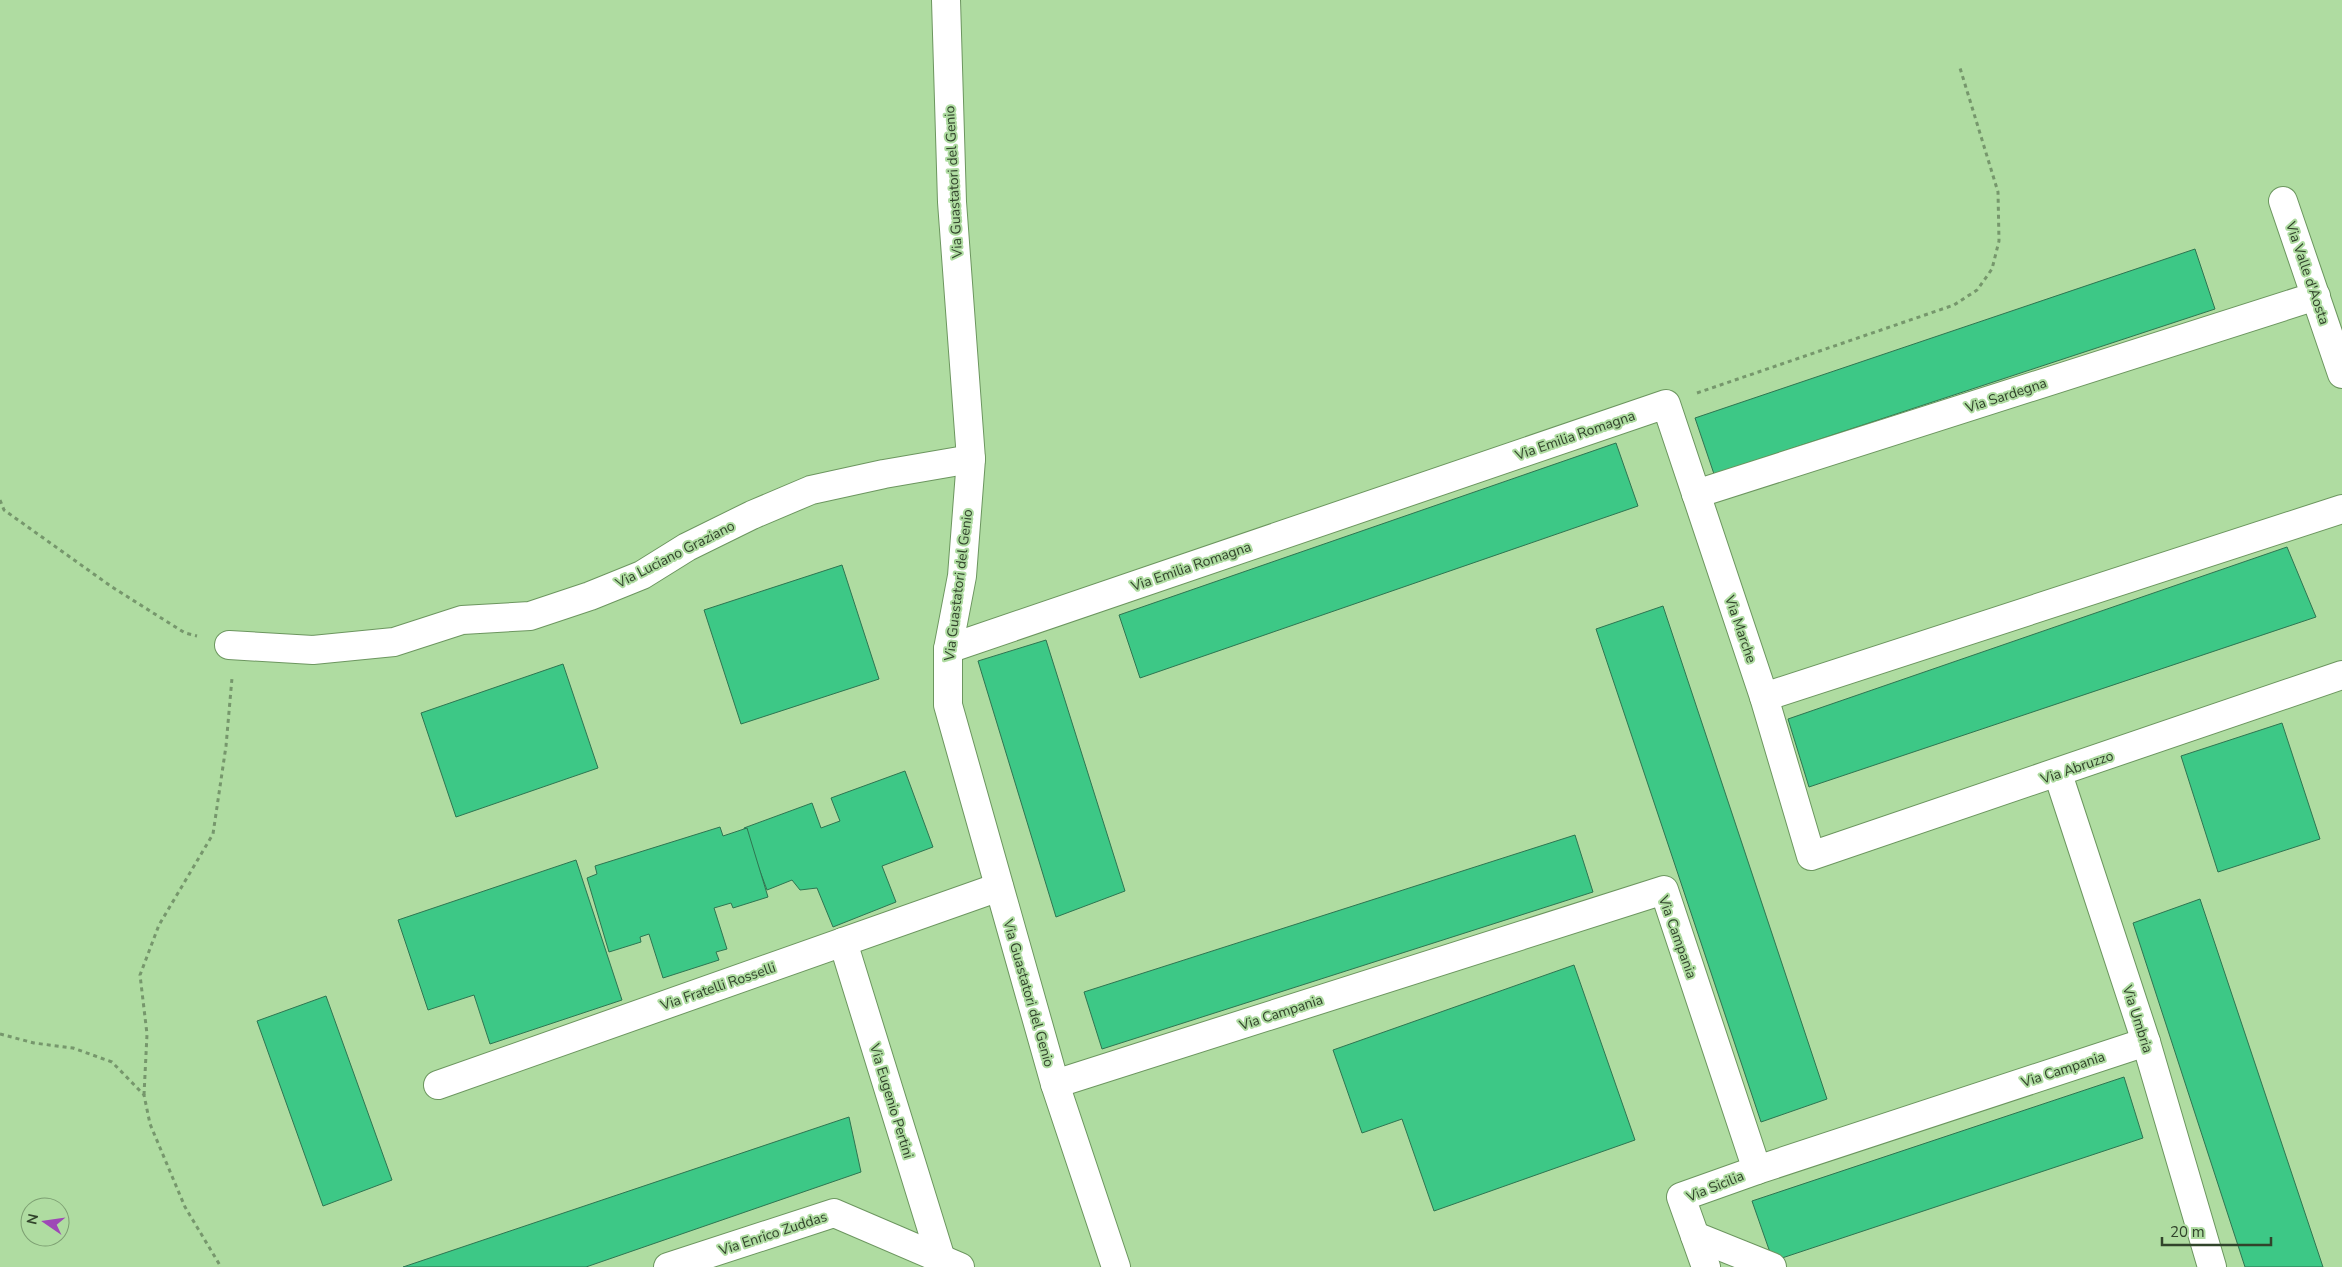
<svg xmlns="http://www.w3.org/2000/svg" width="2342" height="1267" font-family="'Nunito Sans',sans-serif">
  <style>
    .building { fill: #3dc886; stroke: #2e7551 }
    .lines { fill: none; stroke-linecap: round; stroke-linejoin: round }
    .minor-casing { stroke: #6c965f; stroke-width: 30 }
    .path { stroke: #76976c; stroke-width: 3; stroke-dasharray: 4 4; stroke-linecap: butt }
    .minor { stroke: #fff; stroke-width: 28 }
    .labels { text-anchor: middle; stroke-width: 4; stroke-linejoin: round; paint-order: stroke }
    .street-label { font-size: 14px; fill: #31432b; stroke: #afdca1 }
  </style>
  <rect width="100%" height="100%" fill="#afdca1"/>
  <g class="building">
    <path d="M2195,249L2215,309L1714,474L1695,418Z"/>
    <path d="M1616,443L1638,506L1140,678L1119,615Z"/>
    <path d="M2287,547L2316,617L1809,787L1788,719Z"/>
    <path d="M842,565L879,679L741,724L704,610Z"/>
    <path d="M1663,606L1827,1099L1761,1122L1596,629Z"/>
    <path d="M1046,640L1125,891L1056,917L978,661Z"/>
    <path d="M563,664L598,768L456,817L421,713Z"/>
    <path d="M2282,723L2320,839L2218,872L2181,756Z"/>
    <path d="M905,771L933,847L882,866L896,902L833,927L817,888L800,890L792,880L767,890L744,828L812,803L821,828L840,821L831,798Z"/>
    <path d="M720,827L723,836L747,828L768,897L733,908L731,903L714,908L727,949L716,952L719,960L663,978L649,934L640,937L641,942L609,952L587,878L597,874L595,866Z"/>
    <path d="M1575,835L1593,892L1102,1049L1084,992Z"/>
    <path d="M576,860L622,1000L490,1044L474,995L428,1010L398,920Z"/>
    <path d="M2200,899L2323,1267H2245L2133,923Z"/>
    <path d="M1574,965L1635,1140L1434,1211L1402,1119L1362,1133L1333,1050Z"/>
    <path d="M326,996L392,1180L323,1206L257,1021Z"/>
    <path d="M2124,1077L2143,1138L1773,1261L1752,1201Z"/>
    <path d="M849,1117L861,1172L586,1267H403Z"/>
  </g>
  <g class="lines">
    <g class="minor-casing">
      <g id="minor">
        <path d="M946,0L952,202L971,459L962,576L948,649V705L1055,1084L1116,1267"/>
        <path d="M2283,201L2342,374"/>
        <path d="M1696,494L2316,296"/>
        <path d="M229,645L313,650L394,642L462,620L530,616L590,596L642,575L687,547L752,515L811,490L884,474L971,459"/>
        <path d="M948,649L1666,404L1764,697L1811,856L2342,675"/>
        <path d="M1764,697L2342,509"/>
        <path d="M2058,774L2146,1042L2212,1267"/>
        <path d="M843,942L941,1259"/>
        <path d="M1055,1084L1664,890L1757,1170L2146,1042"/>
        <path d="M438,1085L999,887"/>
        <path d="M1695,1236L1772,1267"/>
        <path d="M668,1267L834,1213L960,1267"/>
        <path d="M1706,1267L1681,1197L1757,1170"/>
      </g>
    </g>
    <g class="path">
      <path d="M1697,393L1954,305L1977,290L1992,269L1999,241L1998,192L1960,68"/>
      <path d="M0,500L4,510L112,587L185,633L197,636"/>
      <path d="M0,1034L34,1043L73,1048L112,1062L144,1095L150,1124L185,1207L221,1267"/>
      <path d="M144,1095L147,1034L140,975L159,925L213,834L226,746L232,678"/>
    </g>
    <use href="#minor" class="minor"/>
  </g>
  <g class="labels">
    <g class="street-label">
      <text transform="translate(953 182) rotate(-93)" y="5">Via Guastatori del Genio</text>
      <text transform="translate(2308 273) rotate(71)" y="5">Via Valle d'Aosta</text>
      <text transform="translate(2006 395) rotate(-18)" y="5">Via Sardegna</text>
      <text transform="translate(1575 435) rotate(-19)" y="5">Via Emilia Romagna</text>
      <text transform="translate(675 554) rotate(-27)" y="5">Via Luciano Graziano</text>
      <text transform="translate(1191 566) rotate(-19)" y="5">Via Emilia Romagna</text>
      <text transform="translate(958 585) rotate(-83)" y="5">Via Guastatori del Genio</text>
      <text transform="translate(1741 629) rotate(71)" y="5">Via Marche</text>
      <text transform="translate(2077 767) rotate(-19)" y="5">Via Abruzzo</text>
      <text transform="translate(1678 937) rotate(70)" y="5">Via Campania</text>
      <text transform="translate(718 986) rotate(-19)" y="5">Via Fratelli Rosselli</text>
      <text transform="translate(1029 993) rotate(74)" y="5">Via Guastatori del Genio</text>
      <text transform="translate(1281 1012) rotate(-18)" y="5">Via Campania</text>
      <text transform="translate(2138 1019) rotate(72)" y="5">Via Umbria</text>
      <text transform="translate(2063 1069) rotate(-18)" y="5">Via Campania</text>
      <text transform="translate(892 1101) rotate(73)" y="5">Via Eugenio Pertini</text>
      <text transform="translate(1715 1186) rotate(-22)" y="5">Via Sicilia</text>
      <text transform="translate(773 1233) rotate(-18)" y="5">Via Enrico Zuddas</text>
    </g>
  </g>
  <g transform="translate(45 1222) rotate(283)"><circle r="24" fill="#afdca1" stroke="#7d9f72"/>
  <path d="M0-4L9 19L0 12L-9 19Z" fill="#9e48b6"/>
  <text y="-8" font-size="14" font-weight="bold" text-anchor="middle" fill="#31432b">N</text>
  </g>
  <path d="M2162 1237v8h109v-8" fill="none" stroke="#31432b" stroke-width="2.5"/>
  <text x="2170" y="1237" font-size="15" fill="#31432b" stroke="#afdca1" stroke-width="4" paint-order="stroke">20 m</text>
</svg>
